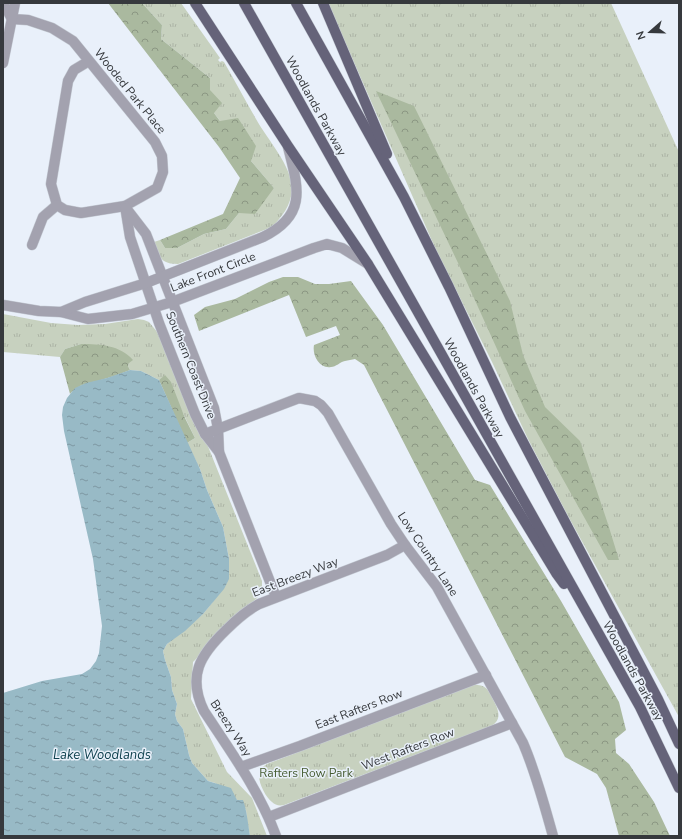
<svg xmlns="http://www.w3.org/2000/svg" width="682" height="839" font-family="'Nunito Sans',sans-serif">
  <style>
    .grass { fill: url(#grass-tufts) }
    .forest { fill: url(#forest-crowns) }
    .water { fill: url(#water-ripples) }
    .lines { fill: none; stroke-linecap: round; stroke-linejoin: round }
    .minor-casing { stroke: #c5cbd4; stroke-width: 11 }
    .primary-casing { stroke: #c5cbd4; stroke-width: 11 }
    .minor { stroke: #a3a2af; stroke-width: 10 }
    .primary { stroke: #656379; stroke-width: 10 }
    .labels { text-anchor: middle; stroke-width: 3; stroke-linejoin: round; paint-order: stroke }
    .street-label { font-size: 12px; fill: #36393d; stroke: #e9f0fa }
    .park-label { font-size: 12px; fill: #475d33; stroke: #e9f0fa }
    .water-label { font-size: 13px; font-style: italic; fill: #0e404e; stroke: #e9f0fa }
  </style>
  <defs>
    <pattern id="grass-tufts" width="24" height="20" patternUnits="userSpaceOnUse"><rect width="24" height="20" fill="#c7d1bf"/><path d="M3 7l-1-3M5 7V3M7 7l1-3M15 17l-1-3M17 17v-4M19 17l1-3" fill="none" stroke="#acb4a5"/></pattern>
    <pattern id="forest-crowns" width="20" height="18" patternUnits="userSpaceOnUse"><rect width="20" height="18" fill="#aab99f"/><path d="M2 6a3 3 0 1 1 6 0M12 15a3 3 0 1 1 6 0" fill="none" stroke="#8b9783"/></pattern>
    <pattern id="water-ripples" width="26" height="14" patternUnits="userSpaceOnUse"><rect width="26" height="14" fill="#98bac6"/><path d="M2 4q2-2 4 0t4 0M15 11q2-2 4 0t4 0" fill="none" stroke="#7d98a2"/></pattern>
  </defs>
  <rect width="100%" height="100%" fill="#e9f0fa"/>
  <g class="grass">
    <path d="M142,3H181L220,58L218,60L220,62L222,61L224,62C235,81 245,100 256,119C267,139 293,167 292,190C291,205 282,217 272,227L178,264C160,264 160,257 154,242L160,240L165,248H177L204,234L226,229L239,213L274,188L251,161L214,113L210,90V78L161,39L162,25Z"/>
    <path d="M328,3H611L679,152V717L568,516L528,439L492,362L436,250Z"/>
    <path d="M3,314L51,323L78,325L105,324L138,319L144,320L149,322L167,344L262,581V589L257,598L193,662L191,699L227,772L252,798L267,836H250L247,821L246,810L237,800L215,783L208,781L192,763L189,755L183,729L177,721L175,714L177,704L172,690L171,677L165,660L163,651L167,644L203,614L212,603L229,559L223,527L207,490L200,469L187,443L195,438L165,376L159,380L141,371L130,370L128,366L129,363L81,344L65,349L60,357L3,352Z"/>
    <path d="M474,685C479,685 483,685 487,689C489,691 490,694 492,697C497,707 504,719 491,726L284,805C279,806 275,805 272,802C265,797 256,779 260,771C261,767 264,766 267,764Z"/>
  </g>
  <g class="forest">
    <path d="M108,3H142L162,25L161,39L210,78V90L222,103L214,113L220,121L238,118L256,146L251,161L274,188L255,214L239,213L226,229L204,234L177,248H165L160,240L223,214L240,178L219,147Z"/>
    <path d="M376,91L414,106L510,301L523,355L545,407L580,441L608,524L619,560H608L525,411L459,265Z"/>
    <path d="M283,277H298L315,284H329L351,281L383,325L475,480L490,485L561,601L619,702L626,730L615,739L616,753L629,764L654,802L670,836H619L606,788L597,774L565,757L364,365L355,359C352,360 348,360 345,361C340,362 336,367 331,367C319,369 312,355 314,345L340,335L336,326L306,337L289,295L199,331L194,315L205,307L235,299L269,282Z"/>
    <path d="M81,344C100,344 120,345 133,360L129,363L128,366L130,370C121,374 111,377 101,380C88,384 80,383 70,394L60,357L65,349Z"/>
    <path d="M165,375L171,382L185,418L195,438L187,443L159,380Z"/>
  </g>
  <path class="water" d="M130,370L141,371L159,380L200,469L207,490L223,527L229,559V579L224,589L203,614L185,631L167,644L163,651L165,660L171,677L172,690L177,704L175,714L177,721L183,729L189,755L192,763L208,781L231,788L237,800H243C247,811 248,824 250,836H3V693L42,681L82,674L90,669L96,661L99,653L102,626L93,559L64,431L62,415L63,407L67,398L75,388L86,383L107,378Z"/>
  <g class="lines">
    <g class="minor-casing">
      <g id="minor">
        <path d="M3,3L12,19"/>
        <path d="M12,19L28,20L52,28L73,41L155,142L162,156L163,172L157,188L125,206L81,213L65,210L57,205L51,184L68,81L74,70L89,61"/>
        <path d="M3,63L15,3"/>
        <path d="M125,206L130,237L159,323L195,414L205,434L219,452L276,597"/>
        <path d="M126,208L146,234L214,408L218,429L219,452"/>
        <path d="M32,245L43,217L57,205"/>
        <path d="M3,305L39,311L61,312L88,319L132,314L172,302L314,248L327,244L342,248L368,264"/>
        <path d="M61,312L85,302L146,283L263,237C308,215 298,187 288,147"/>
        <path d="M205,434L299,398L315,401L321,405L328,413L391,524L405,545L437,587L523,743C536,773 544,804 553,836"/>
        <path d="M241,767L300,746L486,675"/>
        <path d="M269,817L512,723"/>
        <path d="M276,836C259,790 231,752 204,711C187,676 200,655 226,630C236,620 246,611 259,604L387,555L405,545"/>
      </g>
    </g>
    <g class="primary-casing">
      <g id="primary">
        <path d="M195,3L288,146L368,264L556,573L564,584"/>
        <path d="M244,3L640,707L679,788"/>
        <path d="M296,3L404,197L449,287L510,417L658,699L679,744"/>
        <path d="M323,3L387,154"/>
      </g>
    </g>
    <use href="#minor" class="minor"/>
    <use href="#primary" class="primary"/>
  </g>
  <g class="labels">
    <g class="street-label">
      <text transform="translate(130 91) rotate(51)" y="4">Wooded Park Place</text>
      <text transform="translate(316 106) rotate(61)" y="4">Woodlands Parkway</text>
      <text transform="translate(213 272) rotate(-21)" y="4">Lake Front Circle</text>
      <text transform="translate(191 365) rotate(68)" y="4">Southern Coast Drive</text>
      <text transform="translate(474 388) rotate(61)" y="4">Woodlands Parkway</text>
      <text transform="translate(428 554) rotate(56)" y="4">Low Country Lane</text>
      <text transform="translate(295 577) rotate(-21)" y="4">East Breezy Way</text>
      <text transform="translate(633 671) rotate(61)" y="4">Woodlands Parkway</text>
      <text transform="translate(359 709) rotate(-21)" y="4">East Rafters Row</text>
      <text transform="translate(231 728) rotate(57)" y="4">Breezy Way</text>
      <text transform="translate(408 749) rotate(-21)" y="4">West Rafters Row</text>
    </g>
    <g class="park-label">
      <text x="306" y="777">Rafters Row Park</text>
    </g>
    <g class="water-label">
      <text x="102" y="759">Lake Woodlands</text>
    </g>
  </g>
  <rect width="682" height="839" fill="none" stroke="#36393d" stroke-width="8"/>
  <g transform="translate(650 32) rotate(250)" stroke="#e9f0fa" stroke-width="3" paint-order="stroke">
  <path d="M0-3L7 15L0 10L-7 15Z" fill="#36393d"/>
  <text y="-6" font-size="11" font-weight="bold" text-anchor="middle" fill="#36393d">N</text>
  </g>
</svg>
